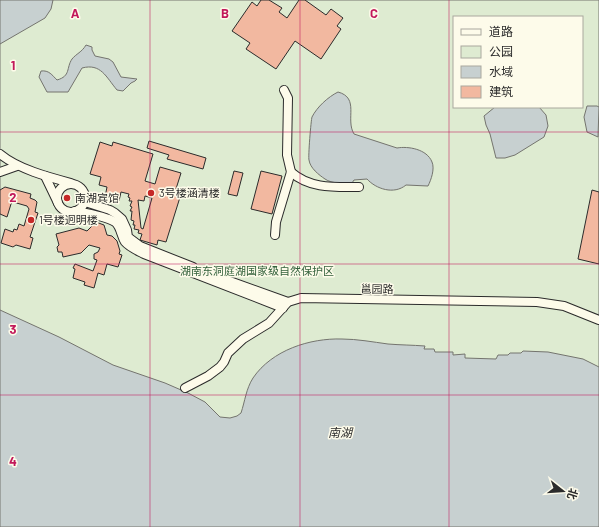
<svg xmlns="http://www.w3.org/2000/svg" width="599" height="527" font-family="Barlow,'Noto Sans SC',sans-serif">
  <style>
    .green { fill: #deebd1; stroke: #74746e; fill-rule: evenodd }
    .water { fill: #c7d0d0; stroke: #74746e }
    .building { fill: #f2b8a0; stroke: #2b2b2b; fill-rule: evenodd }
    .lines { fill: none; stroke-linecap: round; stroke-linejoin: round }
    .minor-casing { stroke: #2b2b2b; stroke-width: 10 }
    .minor { stroke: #fdfbea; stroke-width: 8 }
    .grid { fill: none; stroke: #c2185b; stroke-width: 1; stroke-opacity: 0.55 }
    .poi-dot { fill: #c62828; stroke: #fdfbea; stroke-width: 1.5 }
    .labels { text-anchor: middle; stroke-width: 3; stroke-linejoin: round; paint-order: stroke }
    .poi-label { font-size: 11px; fill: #2b2b2b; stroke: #fdfbea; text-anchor: start }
    .park-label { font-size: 11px; fill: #34623c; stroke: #fdfbea }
    .street-label { font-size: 11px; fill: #2b2b2b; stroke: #fdfbea }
    .water-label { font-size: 12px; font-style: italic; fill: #2b2b2b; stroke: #fdfbea }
    .grid-label { font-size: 13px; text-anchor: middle; font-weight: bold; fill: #c2185b; stroke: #fdfbea; stroke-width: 3; stroke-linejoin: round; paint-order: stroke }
  </style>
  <rect width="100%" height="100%" fill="#fdfbea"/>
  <path class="green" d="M0,0H599V527H0ZM454,17H582V107H454Z"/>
  <g class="water">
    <path d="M0,0H53L51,9L45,18L0,44Z"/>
    <path d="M86,45L92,47V50L95,56L109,59L113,62L121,77L137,79L135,81L131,83L123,91L117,90C106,77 101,63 82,68L68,92H47L39,77L41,71C49,70 52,75 57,80C71,76 66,68 72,59C76,54 82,52 86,45Z"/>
    <path d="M338,92C360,98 345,119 354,134L397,148C408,146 427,149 432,162C435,169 431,180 428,186L406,185C394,195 376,189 367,179L354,180L352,183C343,183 332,184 325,179C319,175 310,168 309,160C308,157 311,120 312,117C317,107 328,97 338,92Z"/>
    <path d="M587,106H597L599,107L598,137L587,132L584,117Z"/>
    <path d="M495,107H539L546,115L548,126L544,137L515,155L505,158H496L490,134L486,125L484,116Z"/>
    <path d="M0,310L59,337L113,365L165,383L188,393L205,402L220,417L230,418L237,416L241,413C245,401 246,389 253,378C272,350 310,338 342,339C357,339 373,342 388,344C400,345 412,345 425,346L424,349H434L435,352H453V355L465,354V358L496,359L498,355H508L510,353H521L523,351L548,352L583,359L599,367V527H0Z"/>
  </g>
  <g class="building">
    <path d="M261,0H269L282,8L279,12L287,18L299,0H305L326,15L331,9L343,18L337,26L341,29L321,59L295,41L276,69L246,49L250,43L232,31L252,2L257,6Z"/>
    <path d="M149,141L206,158L203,169L167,159L169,155L147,148Z"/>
    <path d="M100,142L112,146L113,142L153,154L145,181L155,184L160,167L181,173L175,192L181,194L166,242L158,240L157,245L140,240L142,234L138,233L139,230L134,229L135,225H133L134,221L131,220L132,211H130L132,207L130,206L132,201H129L130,198L128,197L129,194L121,192L119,201L105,197L107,187L99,185L101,177L90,174ZM145,196L152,198L143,229L141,228L138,200L144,201Z"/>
    <path d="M234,171L243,173L237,196L228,194Z"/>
    <path d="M261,171L282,176L272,214L251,209Z"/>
    <path d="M5,187L31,194L30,198L35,200L37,202L35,212L38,213L30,237L33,238L30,249L16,245L13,247L1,243L5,229L13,232L14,229L17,230L19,224L24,226L29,209L27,206L13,202L11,204L7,217L0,214V190Z"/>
    <path d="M592,190L599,192V264L578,259Z"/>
    <path d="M96,222L104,225L107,235L112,236L117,241L120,251L119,254L122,255L118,267L107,264L104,275L98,273L94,288L84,285L85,282L73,278L75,269L73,268L75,264L93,271L97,260L94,259V254L98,252L100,248L89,245L81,253L63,257L62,252H58L57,247L59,245L56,234L79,228L87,231Z"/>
  </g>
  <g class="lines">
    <g class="minor-casing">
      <g id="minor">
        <path d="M0,154C18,169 48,177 71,183"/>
        <path d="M0,172L17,166"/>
        <path d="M291,172C310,189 335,187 359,187"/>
        <path d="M45,176L58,203"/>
        <circle cx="71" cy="198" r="14"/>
        <path d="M85,202L110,210L115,213L122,219L127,230L128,237L140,246L193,267"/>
        <path d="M75,211C86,213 105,216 115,222C121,227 121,236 125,242C129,247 138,251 144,254L283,308"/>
        <path d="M275,235L276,222L291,172L287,155L288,98L284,90"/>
        <path d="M210,274L288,302"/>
        <path d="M185,388L208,376L220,367L224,362L228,353L243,339L269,323L288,302L301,298L537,302L564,306L599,320"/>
      </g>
    </g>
    <use href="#minor" class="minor"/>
  </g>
  <path class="grid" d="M150,0V527M300,0V527M449,0V527M0,132H599M0,264H599M0,395H599"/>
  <g class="poi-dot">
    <circle cx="151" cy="193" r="4"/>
    <circle cx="67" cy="198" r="4"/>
    <circle cx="31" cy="220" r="4"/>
  </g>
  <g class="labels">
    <g class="poi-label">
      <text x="159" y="197">3号楼涵清楼</text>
      <text x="75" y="202">南湖宾馆</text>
      <text x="39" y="224">1号楼迥明楼</text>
    </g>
    <g class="park-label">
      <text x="257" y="275">湖南东洞庭湖国家级自然保护区</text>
    </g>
    <g class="street-label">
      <text transform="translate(377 289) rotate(1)" y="4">邕园路</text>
    </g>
    <g class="water-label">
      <text x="340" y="437">南湖</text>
    </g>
  </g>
  <g class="grid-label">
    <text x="75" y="18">A</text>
    <text x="225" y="18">B</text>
    <text x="374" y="18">C</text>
    <text x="13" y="70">1</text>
    <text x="13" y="202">2</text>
    <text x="13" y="334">3</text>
    <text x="13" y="466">4</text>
  </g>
  <rect x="453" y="16" width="130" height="92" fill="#fdfbea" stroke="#a9a89e"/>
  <rect x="461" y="29" width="20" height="6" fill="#fdfbea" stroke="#a9a89e"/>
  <text x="489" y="36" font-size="12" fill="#2b2b2b">道路</text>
  <rect x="461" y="46" width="20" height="12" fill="#deebd1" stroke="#a9a89e"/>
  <text x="489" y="56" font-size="12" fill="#2b2b2b">公园</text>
  <rect x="461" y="66" width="20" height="12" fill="#c7d0d0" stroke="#a9a89e"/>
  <text x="489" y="76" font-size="12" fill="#2b2b2b">水域</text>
  <rect x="461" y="86" width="20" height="12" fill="#f2b8a0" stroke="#a9a89e"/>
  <text x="489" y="96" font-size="12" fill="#2b2b2b">建筑</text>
  <g transform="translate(563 491) rotate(107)" stroke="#fdfbea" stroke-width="3" paint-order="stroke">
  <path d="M0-3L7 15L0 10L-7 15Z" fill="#2b2b2b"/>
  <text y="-6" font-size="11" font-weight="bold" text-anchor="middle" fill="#2b2b2b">北</text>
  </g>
</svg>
